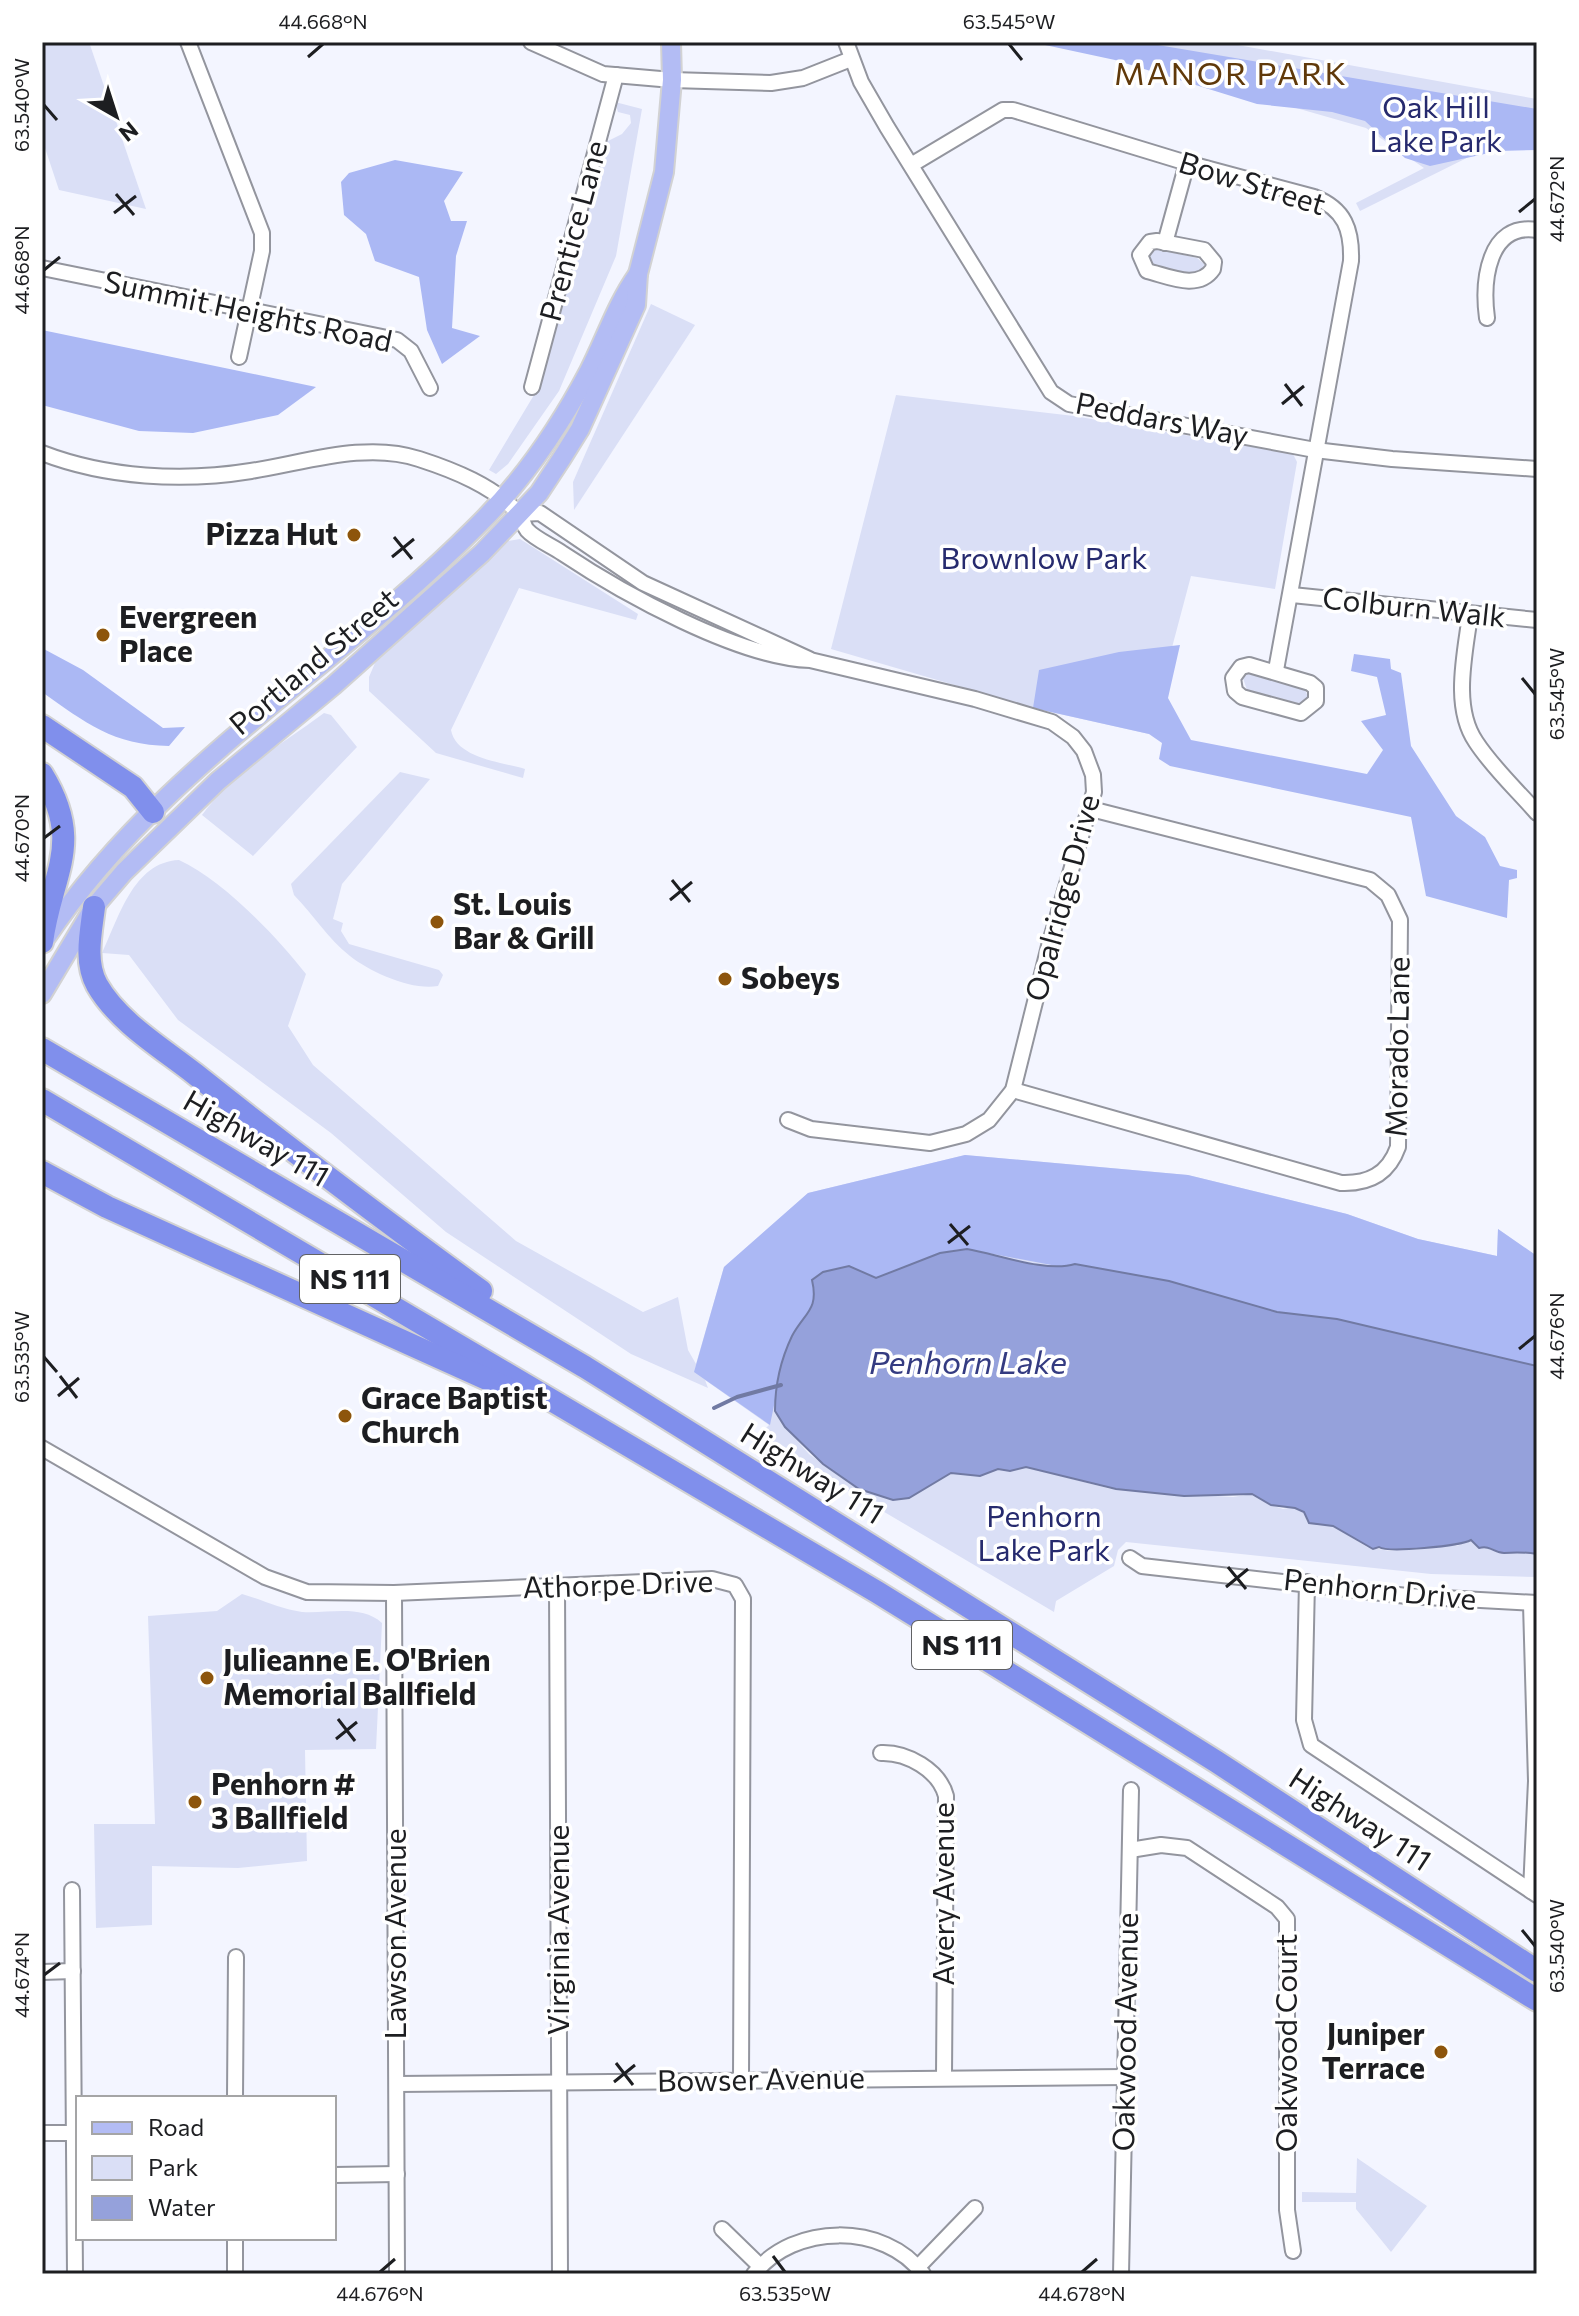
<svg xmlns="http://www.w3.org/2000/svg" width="1579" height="2316" font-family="Commissioner,sans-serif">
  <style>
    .green { fill: #dadff6 }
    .forest { fill: #abb8f4 }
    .water { fill: #95a1db; stroke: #717aa3; stroke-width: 2 }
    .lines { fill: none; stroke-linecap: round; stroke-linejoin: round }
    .stream { stroke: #717aa3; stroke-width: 4 }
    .minor-casing { stroke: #93959e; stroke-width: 18 }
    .major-casing { stroke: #d2d2d3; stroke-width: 22 }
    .highway-casing { stroke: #d2d2d3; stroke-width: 26 }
    .minor { stroke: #fff; stroke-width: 14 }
    .major { stroke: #b3bcf4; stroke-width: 18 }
    .highway { stroke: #808fec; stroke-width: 22 }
    .ticks { fill: none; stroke: #1d1e21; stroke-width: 3 }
    .poi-dot { fill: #8d550c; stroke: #fff; stroke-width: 3 }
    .labels { text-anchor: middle; stroke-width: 7; stroke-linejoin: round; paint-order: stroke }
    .shield { fill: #fff; stroke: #616264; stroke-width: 2 }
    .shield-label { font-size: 28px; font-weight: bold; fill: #1d1e21 }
    .park-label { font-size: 30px; fill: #262a6e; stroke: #fff }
    .street-label { font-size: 30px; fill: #1d1e21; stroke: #fff }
    .poi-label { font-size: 30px; font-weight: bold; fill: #1d1e21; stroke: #fff; text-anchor: start }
    .neighbourhood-label { font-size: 32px; letter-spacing: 2px; fill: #60390a; stroke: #fff }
    .water-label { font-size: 32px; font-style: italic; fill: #343b81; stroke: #fff }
    .neatline { fill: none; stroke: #1d1e21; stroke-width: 3 }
    .ticks-label { font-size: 20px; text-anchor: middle; fill: #1d1e21 }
  </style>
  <rect width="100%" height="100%" fill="#f3f5ff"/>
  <g class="green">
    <path d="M42,42H89L146,209L59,190L42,139Z"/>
    <path d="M1067,42H1221L1537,99V147L1505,139L1360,211L1356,203L1424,168L1366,128Z"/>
    <path d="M615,102L642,109L616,256L559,391L508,464L496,474L489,470L534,395L579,248L606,142L622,134L631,123L630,115L618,112Z"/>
    <path d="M1156,249L1197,258L1204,264V270L1190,276L1146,265L1149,251Z"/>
    <path d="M651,304L695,325L574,510L573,482Z"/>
    <path d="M896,395L1074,416L1293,454L1297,462L1275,589L1191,576L1149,734L1033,708L831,649Z"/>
    <path d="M520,539L638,614L636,620L519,588L451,730C456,758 501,762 525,769L523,778L436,753L369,691V677L375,663L508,541Z"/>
    <path d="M1250,672L1304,687L1308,697L1301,704L1247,690L1243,678Z"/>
    <path d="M324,713L331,715L357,747L253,856L202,815C235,770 281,745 324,713Z"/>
    <path d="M400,772L430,779L342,884L333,919L343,923L341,931L349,944L439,970L443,975L438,986C412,991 370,972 350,956C328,939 313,914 294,895L291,884Z"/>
    <path d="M179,860C223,880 276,936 306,974L288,1026L313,1065L516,1241L643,1312L678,1297L688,1350L696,1364L724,1267L808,1193L965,1155L1188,1175L1347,1214L1418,1239L1497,1256L1498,1229L1537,1256V1367L785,1427L809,1454L835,1473L859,1489L893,1500L909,1498L951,1473L980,1476L998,1469L1010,1471L1026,1467L1111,1489L1233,1497L1252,1494L1271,1505L1283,1509L1293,1507L1304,1512L1307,1521L1333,1526L1367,1547L1390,1551L1436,1544L1457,1546L1471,1540L1479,1548C1491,1546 1494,1553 1504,1553C1517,1552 1525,1552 1537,1554V1577L1431,1574L1126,1542L1118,1550L1114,1566L1056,1601L1054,1612L757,1437L769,1425L705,1380L708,1388L631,1354L446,1232L331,1133L178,1020L129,955L102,953C119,918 133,862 179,860Z"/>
    <path d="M242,1594C263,1600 280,1609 302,1612C328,1614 361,1604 382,1623L376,1749L305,1750L307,1861L238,1868L152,1866V1925L96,1928L94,1824H155L148,1616L217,1611Z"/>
    <path d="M1357,2158L1427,2206L1391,2252L1356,2209V2202H1302V2192L1356,2193Z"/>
  </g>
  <g class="forest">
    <path d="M1031,42H1140L1537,109V150L1498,151L1430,166L1405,158L1365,121L1332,112L1257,104L1115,60Z"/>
    <path d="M395,160L463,172L444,201L451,221H467L456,256L452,328L480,336L442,364L427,330L419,277L375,261L366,234L344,215L341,182L349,173Z"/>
    <path d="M42,330L316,387L278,415L193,433L139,431L42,405Z"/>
    <path d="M1180,645L1168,698L1191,740L1367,774L1383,750L1361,721L1386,715L1377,677L1351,671L1354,654L1390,659L1391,669L1401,673L1411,746L1456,816L1485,837L1500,866L1517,870V878L1509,880L1507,918L1426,896L1411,817L1170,766L1159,759L1162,743L1149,734L1033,708L1039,670L1119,652Z"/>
    <path d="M42,648L83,670L163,728L185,727L169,746C113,745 86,723 42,692Z"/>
    <path d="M965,1155L1188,1175L1347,1214L1418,1239L1497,1256L1498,1229L1537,1256V1367L1342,1320L1277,1312L1169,1281L1075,1264L1062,1267L967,1249L954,1250L876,1278L849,1266L836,1269L812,1282L816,1298L814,1307L793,1335L783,1361L770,1425L694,1372L724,1267L808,1193Z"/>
  </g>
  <path class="water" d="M967,1249C997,1254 1046,1273 1075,1264L1169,1281L1277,1312L1337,1319L1537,1366V1554C1525,1552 1516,1552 1504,1553C1494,1553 1491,1545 1479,1548L1471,1540C1460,1546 1388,1553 1379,1547L1373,1549L1333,1526L1309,1523L1304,1512L1295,1508L1271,1505L1252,1494L1184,1496L1116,1489L1026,1467L1010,1471L998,1469L980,1476L951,1473L909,1498L893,1500L859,1489L823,1464L785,1427L775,1411C775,1385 781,1359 792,1336C805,1312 819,1310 812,1280L823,1272L849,1266L876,1278L940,1253Z"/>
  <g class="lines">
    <path class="stream" d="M714,1408L737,1397L781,1385"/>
    <g class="minor-casing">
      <g id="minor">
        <path d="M188,42L262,233V251L239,357"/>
        <path d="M531,42L603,74L672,80L771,83L803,78L851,59"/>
        <path d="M846,42L861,82L887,127L1051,392L1069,404L1315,450L1392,459L1537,469"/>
        <path d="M911,165L1003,110H1013L1187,163L1314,197C1345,209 1352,230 1351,261L1276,670"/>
        <path d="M1157,241L1204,250L1214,262L1213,269C1198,291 1168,276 1147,271L1140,255L1150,242Z"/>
        <path d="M1165,243L1187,163"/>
        <path d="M42,268L397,340L411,351L430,388"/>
        <path d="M1487,318C1482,281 1488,222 1537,230"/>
        <path d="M532,387L616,75"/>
        <path d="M42,453C107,478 183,482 251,471C304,463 366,441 419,459C453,470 494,486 519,514C523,518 523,525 527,530C535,539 552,546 562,553C622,593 739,658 810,660L975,699L1052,722L1073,737L1084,751L1093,775L1094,792L1050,942L1013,1090L989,1120L966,1134L930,1143L811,1129L788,1120"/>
        <path d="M520,514L540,513L643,583L809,659"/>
        <path d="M1292,595L1537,620"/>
        <path d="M1470,615C1465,654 1452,707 1476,742C1493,768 1517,790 1537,813"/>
        <path d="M1249,665L1310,683L1316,688V701L1301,713L1242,697L1235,691L1233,678L1241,667Z"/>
        <path d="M1013,1090L1341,1183C1368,1184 1388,1175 1398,1147L1400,920L1388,895L1370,880L1091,809"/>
        <path d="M42,1448L265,1577L307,1592L394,1593L712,1579L735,1585L743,1599L741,2079"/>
        <path d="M1130,1558L1142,1566L1407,1596L1537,1603"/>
        <path d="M1307,1582L1304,1720L1311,1745L1537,1895"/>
        <path d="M557,1586L560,2274"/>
        <path d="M394,1593L397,2274"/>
        <path d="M881,1753C907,1752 939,1770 946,1796L944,2076"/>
        <path d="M1130,1850L1161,1845L1187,1848L1277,1907L1287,1919V2210L1293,2251"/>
        <path d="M72,1890L75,2274"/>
        <path d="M1531,1891L1536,1781L1531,1604"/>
        <path d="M42,1972L73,1971"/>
        <path d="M397,2084L1126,2077"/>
        <path d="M235,2098L236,1957"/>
        <path d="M42,2133H73"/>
        <path d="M334,2175L397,2174"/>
        <path d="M722,2229L760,2266"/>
        <path d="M235,2238V2274"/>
        <path d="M918,2267L975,2208"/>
        <path d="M754,2274C793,2223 885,2222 923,2274"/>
        <path d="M1121,2274L1131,1790"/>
      </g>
    </g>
    <g class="major-casing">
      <g id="major">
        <path d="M45,939C158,770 335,669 476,527C522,482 559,428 589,371C606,338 616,305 638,274"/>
        <path d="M42,994L94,907L124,872L218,781L334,685L482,553L539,493L562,458L580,429L636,305L638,274L664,172L672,80L671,42"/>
      </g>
    </g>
    <g class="highway-casing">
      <g id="highway">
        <path d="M42,726L133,787L153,812"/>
        <path d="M42,774C85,844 51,873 42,942"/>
        <path d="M94,907C91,932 84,962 97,985C118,1022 162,1048 195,1074C289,1149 384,1220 481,1291"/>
        <path d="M42,1049L585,1367L1217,1762L1537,1971"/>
        <path d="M42,1100L877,1592L1537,2000"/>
        <path d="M42,1172L107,1207L520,1394"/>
      </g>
    </g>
    <use href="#minor" class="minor"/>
    <use href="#major" class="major"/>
    <use href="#highway" class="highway"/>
  </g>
  <path class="ticks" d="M1009,44L1022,60M308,57L323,44M44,105L57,120M116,194L134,215M1519,212L1535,199M114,213L136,196M44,270L60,257M1285,384L1302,406M1282,404L1304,386M394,537L412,559M392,557L414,539M1522,678L1535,694M44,838L60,826M672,880L690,902M670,900L692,882M950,1224L968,1245M948,1243L970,1226M1519,1349L1535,1336M44,1357L57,1372M60,1376L77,1398M58,1396L79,1378M1228,1567L1246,1589M1226,1587L1248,1569M338,1719L355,1741M336,1739L357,1722M1522,1930L1535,1946M44,1975L60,1963M616,2063L633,2085M614,2082L635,2065M773,2256L785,2272M380,2272L395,2259M1082,2272L1097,2259"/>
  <g class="poi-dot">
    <circle cx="354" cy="535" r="8"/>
    <circle cx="103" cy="635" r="8"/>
    <circle cx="437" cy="922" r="8"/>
    <circle cx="725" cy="979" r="8"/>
    <circle cx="345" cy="1416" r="8"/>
    <circle cx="207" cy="1678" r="8"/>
    <circle cx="195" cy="1802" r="8"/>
    <circle cx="1441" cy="2052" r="8"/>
  </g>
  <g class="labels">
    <g class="shield">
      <rect x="300" y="1255" width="100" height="48" rx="6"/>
      <rect x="912" y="1621" width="100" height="48" rx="6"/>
    </g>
    <g class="shield-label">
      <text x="350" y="1289">NS 111</text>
      <text x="962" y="1655">NS 111</text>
    </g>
    <g class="park-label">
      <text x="1436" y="118">Oak Hill<tspan x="1436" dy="34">Lake Park</tspan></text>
      <text x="1044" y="569">Brownlow Park</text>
      <text x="1044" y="1527">Penhorn<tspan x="1044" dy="34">Lake Park</tspan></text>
    </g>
    <g class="street-label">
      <text transform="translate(1252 184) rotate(17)" y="10">Bow Street</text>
      <text transform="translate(574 231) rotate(-75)" y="10">Prentice Lane</text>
      <text transform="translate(248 312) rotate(12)" y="10">Summit Heights Road</text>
      <text transform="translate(1162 420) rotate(11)" y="10">Peddars Way</text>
      <text transform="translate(1414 608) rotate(6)" y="10">Colburn Walk</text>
      <text transform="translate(314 662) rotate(-40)" y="10">Portland Street</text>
      <text transform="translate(1063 898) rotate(-75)" y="10">Opalridge Drive</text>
      <text transform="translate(1398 1047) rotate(-89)" y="10">Morado Lane</text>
      <text transform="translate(256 1139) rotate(30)" y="10">Highway 111</text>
      <text transform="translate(812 1474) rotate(32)" y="10">Highway 111</text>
      <text transform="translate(618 1585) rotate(-2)" y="10">Athorpe Drive</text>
      <text transform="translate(1380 1590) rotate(6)" y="10">Penhorn Drive</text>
      <text transform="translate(1360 1820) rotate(33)" y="10">Highway 111</text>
      <text transform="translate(944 1894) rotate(-90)" y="10">Avery Avenue</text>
      <text transform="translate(559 1930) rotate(-90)" y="10">Virginia Avenue</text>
      <text transform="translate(396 1934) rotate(-90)" y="10">Lawson Avenue</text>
      <text transform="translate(1126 2032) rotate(-89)" y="10">Oakwood Avenue</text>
      <text transform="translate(1287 2043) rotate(-90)" y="10">Oakwood Court</text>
      <text transform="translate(761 2080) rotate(-1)" y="10">Bowser Avenue</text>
    </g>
    <g class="poi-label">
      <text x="338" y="545" text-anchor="end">Pizza Hut</text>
      <text x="119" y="628">Evergreen<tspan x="119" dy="34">Place</tspan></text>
      <text x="453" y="915">St. Louis<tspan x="453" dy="34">Bar &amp; Grill</tspan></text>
      <text x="741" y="989">Sobeys</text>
      <text x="361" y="1409">Grace Baptist<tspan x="361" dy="34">Church</tspan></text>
      <text x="223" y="1671">Julieanne E. O'Brien<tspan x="223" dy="34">Memorial Ballfield</tspan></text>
      <text x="211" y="1795">Penhorn #<tspan x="211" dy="34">3 Ballfield</tspan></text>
      <text x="1425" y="2045" text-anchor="end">Juniper<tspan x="1425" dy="34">Terrace</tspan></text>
    </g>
    <g class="neighbourhood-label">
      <text x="1231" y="85">MANOR PARK</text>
    </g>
    <g class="water-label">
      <text x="968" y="1374">Penhorn Lake</text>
    </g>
  </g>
  <rect width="1579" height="2316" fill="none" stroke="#ffffff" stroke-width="88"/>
  <rect x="76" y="2096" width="260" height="144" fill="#ffffff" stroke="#a5a5a6" stroke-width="2"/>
  <rect x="92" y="2122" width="40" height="12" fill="#b3bcf4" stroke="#a5a5a6" stroke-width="2"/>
  <text x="148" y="2136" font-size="24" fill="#1d1e21">Road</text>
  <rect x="92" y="2156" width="40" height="24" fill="#dadff6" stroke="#a5a5a6" stroke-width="2"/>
  <text x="148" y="2176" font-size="24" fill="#1d1e21">Park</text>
  <rect x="92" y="2196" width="40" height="24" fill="#95a1db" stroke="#a5a5a6" stroke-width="2"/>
  <text x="148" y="2216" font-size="24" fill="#1d1e21">Water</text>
  <g transform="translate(116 116) rotate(141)" stroke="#ffffff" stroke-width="6" paint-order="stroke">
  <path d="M0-6L14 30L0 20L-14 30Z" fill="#1d1e21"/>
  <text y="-12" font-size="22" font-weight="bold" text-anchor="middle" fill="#1d1e21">N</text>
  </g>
  <rect x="44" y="44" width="1491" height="2228" class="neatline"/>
  <g class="ticks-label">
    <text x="323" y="29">44.668°N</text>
    <text x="1009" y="29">63.545°W</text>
    <text transform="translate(22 105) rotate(-90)" y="7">63.540°W</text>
    <text transform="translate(1557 199) rotate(-90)" y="7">44.672°N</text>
    <text transform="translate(22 270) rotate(-90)" y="7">44.668°N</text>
    <text transform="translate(1557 694) rotate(-90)" y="7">63.545°W</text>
    <text transform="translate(22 838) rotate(-90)" y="7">44.670°N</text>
    <text transform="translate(1557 1336) rotate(-90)" y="7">44.676°N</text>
    <text transform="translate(22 1357) rotate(-90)" y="7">63.535°W</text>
    <text transform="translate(1557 1946) rotate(-90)" y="7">63.540°W</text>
    <text transform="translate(22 1975) rotate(-90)" y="7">44.674°N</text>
    <text x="380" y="2301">44.676°N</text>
    <text x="785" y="2301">63.535°W</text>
    <text x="1082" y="2301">44.678°N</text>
  </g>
</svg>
